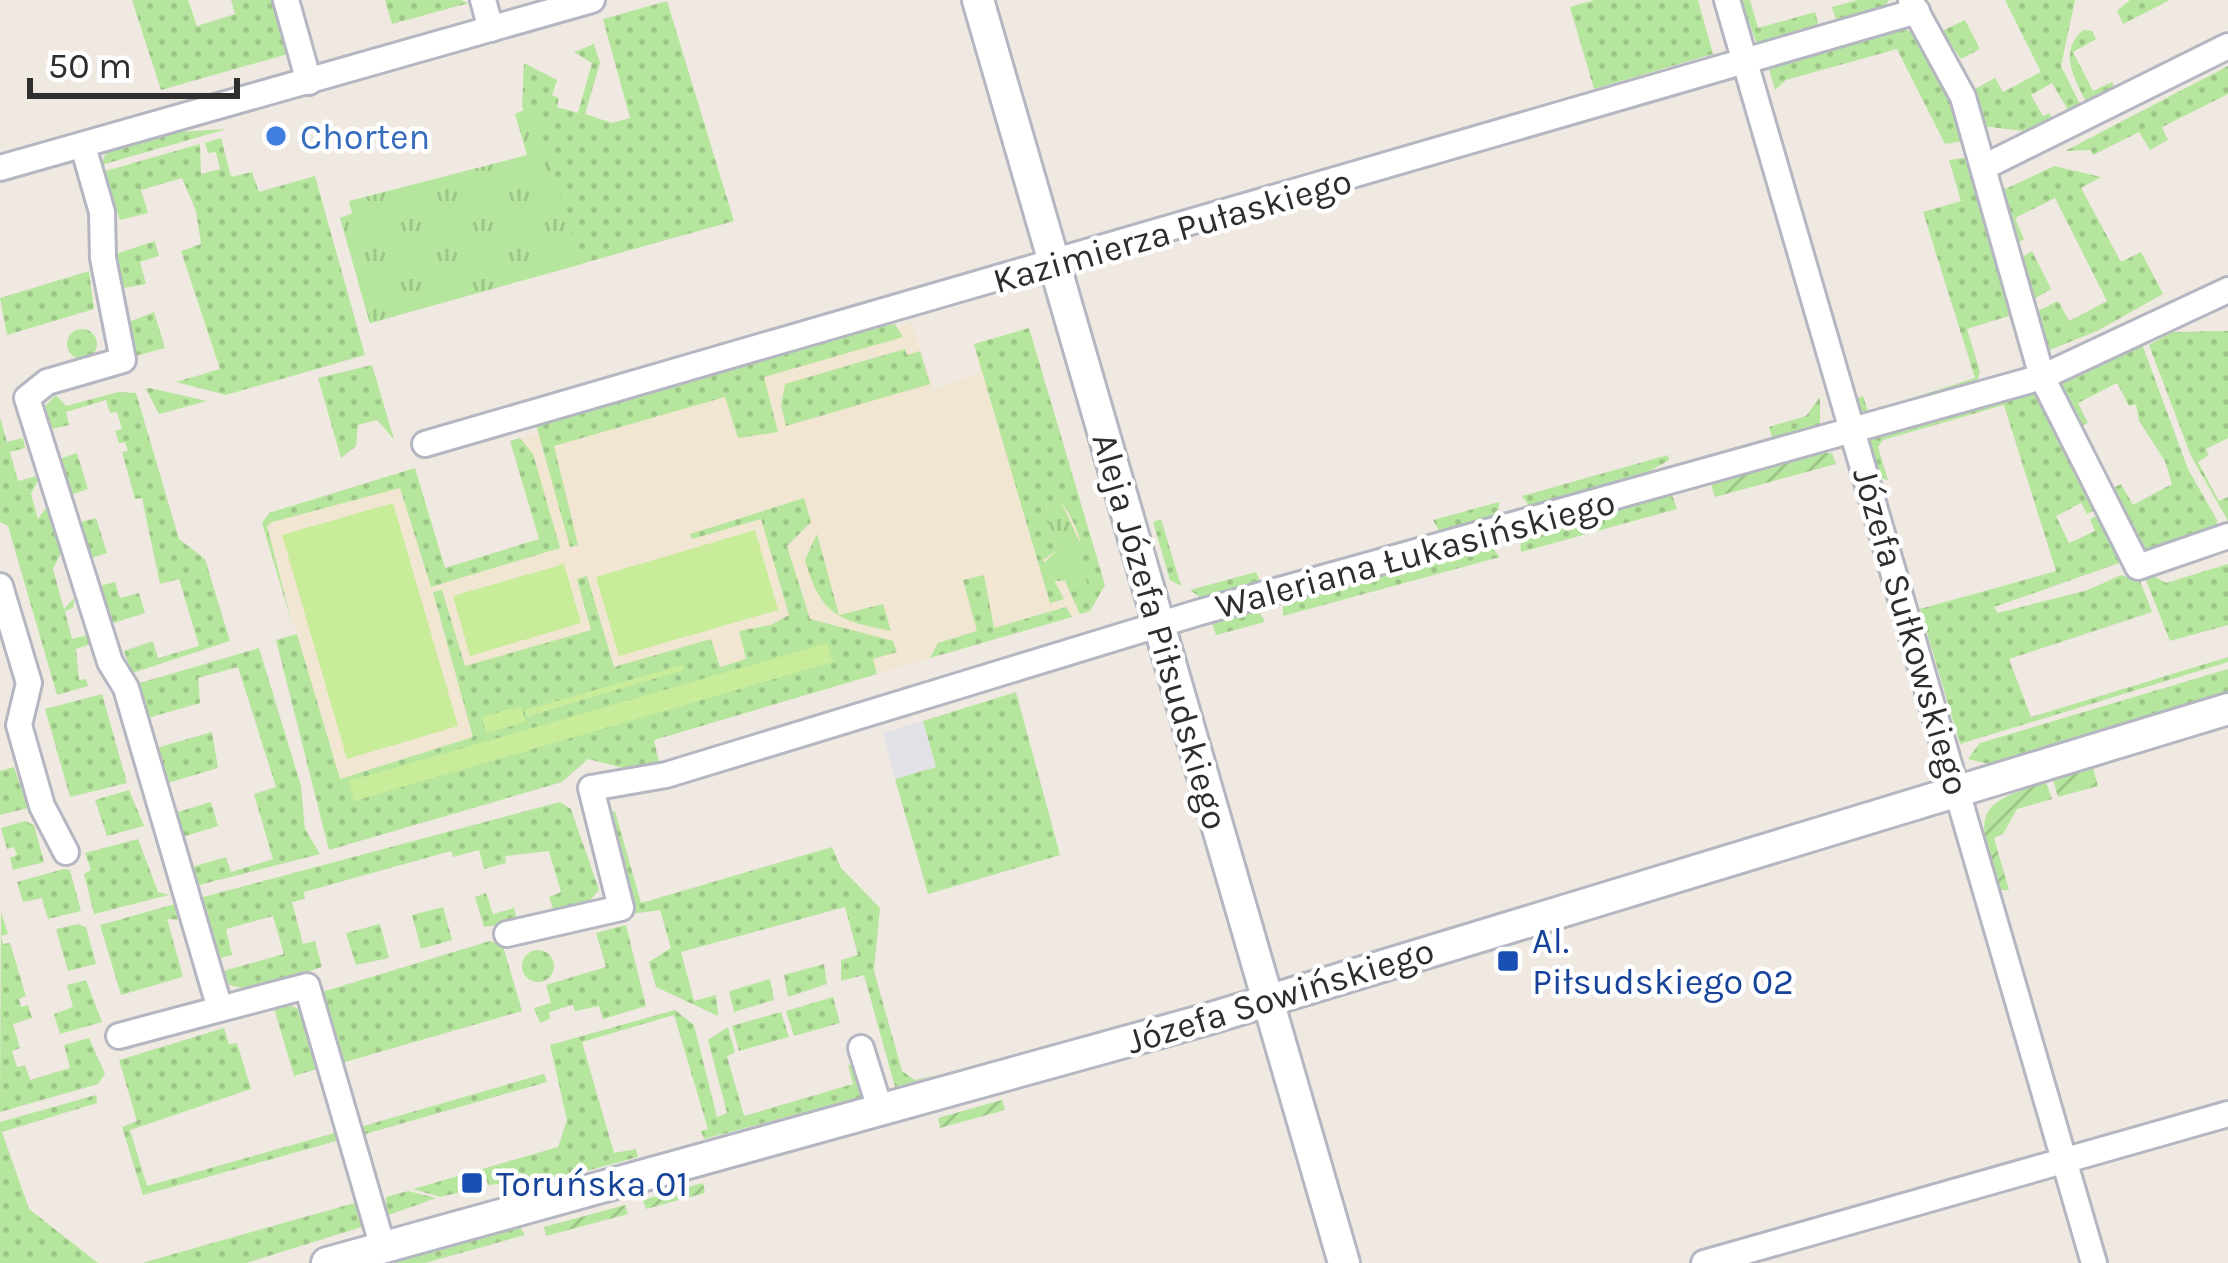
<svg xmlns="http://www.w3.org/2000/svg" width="2228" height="1263" font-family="Karla,sans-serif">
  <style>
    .industrial { fill: #e3e1e8 }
    .education { fill: #f0e6d1 }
    .grass { fill: url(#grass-dots); fill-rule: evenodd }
    .park { fill: url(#park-tufts) }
    .garden { fill: url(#garden-furrows) }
    .pitch { fill: #c9ec9a }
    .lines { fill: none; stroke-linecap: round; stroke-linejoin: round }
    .minor-casing { stroke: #b4b7c1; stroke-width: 30 }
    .tertiary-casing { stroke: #b4b7c1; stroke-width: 36 }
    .minor { stroke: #fff; stroke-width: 24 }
    .tertiary { stroke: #fff; stroke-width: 30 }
    .shop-dot { fill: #3f7fe0; stroke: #fff; stroke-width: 4.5 }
    .transit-dot { fill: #1a4fb4; stroke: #fff; stroke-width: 4.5 }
    .labels { text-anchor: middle; stroke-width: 9; stroke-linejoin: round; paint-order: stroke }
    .shop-label { font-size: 36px; fill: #366cbe; stroke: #fff; text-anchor: start }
    .street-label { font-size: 36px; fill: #2e2e2e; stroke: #fff }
    .transit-label { font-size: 36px; fill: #164399; stroke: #fff; text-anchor: start }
  </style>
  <defs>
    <pattern id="grass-dots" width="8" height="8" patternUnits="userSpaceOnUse" patternTransform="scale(3)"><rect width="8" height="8" fill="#b6e59e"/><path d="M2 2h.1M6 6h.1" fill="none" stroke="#9dc588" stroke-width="1.8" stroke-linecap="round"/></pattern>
    <pattern id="park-tufts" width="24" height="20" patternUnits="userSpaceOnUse" patternTransform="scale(3)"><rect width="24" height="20" fill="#b6e59e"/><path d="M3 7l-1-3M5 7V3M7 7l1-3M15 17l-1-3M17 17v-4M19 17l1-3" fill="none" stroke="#9dc588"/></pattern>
    <pattern id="garden-furrows" width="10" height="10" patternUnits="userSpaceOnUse" patternTransform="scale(3)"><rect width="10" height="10" fill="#b6e59e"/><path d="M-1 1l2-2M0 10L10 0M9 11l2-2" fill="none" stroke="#9dc588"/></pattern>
  </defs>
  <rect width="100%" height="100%" fill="#efe9e1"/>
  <path class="industrial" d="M923,721L936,767L895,779L883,733Z"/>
  <path class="education" d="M912,323L934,390L980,372L974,344L1029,328L1105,585L1090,611L361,826L352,822L264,521L270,513L415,468L445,568L539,539L510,441Z"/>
  <g class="grass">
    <path d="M132,0H188L197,26L235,14L231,0H277L288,54L161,90Z"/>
    <path d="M385,0H461L469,3L392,24Z"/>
    <path d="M1595,0H1698L1713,54L1594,89L1570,7Z"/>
    <path d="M1741,0H1750L1758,28L1815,12L1820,31L1758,47Z"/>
    <path d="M1857,0H1889L1880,12L1838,26L1832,7Z"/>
    <path d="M2005,0H2075L2061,66L2084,112L2071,115L2052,83L2031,95L2043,116L2050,113L2053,125L2041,133L1981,126L1975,89L1995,78L2003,92L2041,72Z"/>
    <path d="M2130,0H2170L2123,24L2117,11Z"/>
    <path d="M667,1L734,221L370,323L358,282L415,266L544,151L522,107L524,63L557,80L552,95L559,98L557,107L578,113L592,63L574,52L594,44L600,63L585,114L612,123L630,118L603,19Z"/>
    <path d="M1965,20L1980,49L1961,59L1942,31Z"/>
    <path d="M1900,29C1942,33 1957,107 1964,141L1945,144L1897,49L1786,80L1775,90L1769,69Z"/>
    <path d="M2083,30L2092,31L2096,39L2073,52L2093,91L2112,82L2118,96L2090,109C2077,83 2056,53 2083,30Z"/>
    <path d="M2228,66V94L2162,127L2168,140L2150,150L2139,132L2093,155L2090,150L2065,151Z"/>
    <path d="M227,129L101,165L106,153L176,132Z"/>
    <path d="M221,138L231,177L252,172L259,192L315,176L365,355L226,395L176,382L220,369L181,251L201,244L196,211L182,178L141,190L148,213L120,220L102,172L200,144L201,174L220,169L216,152L208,153L205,143Z"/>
    <path d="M1970,157L2015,314L1967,329L1980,372L1976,387L1862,415L1858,398L1863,396L1868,412L1975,378L1923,212L1961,201L1949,160Z"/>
    <path d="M2054,166L2101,177L2081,188L2121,262L2141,252L2163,294L2097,331L2042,353L2035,312L2058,301L2069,321L2107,301L2055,198L2015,218L2024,239L2015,245L1997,193Z"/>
    <path d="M155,241L159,256L140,262L146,284L123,288L113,255Z"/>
    <path d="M2032,251L2051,289L2034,299L2026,297L2017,261Z"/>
    <path d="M89,271L94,309L7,335L0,298Z"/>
    <path d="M154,312L165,348L135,356L124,324Z"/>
    <path d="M895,324L903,337L764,377L778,432L738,438L725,397L554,446L578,545L570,547L535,421L834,335Z"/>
    <path d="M1029,328L1105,585L1090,611L1080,614L1065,581C1092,556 1080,529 1061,502L1045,507L1057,550L1043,560L1064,599L1050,603L974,344Z"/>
    <circle cx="82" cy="344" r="15"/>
    <path d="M2228,331V438L2206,449L2209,455L2198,462L2219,501L2228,497V521L2191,456L2149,345L2172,332Z"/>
    <path d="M2142,344L2188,469L2217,520V528L2147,555L2136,549L2111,489L2121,484L2133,505L2172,484L2165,461L2139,421L2136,404L2129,406L2117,383L2078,403L2088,423L2079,427L2058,385Z"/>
    <path d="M905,349L907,355L920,351L930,384L786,426L781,405L785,384Z"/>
    <path d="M372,365L394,439L377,420L358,425L356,446L341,458L318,378Z"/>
    <path d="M146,389L150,388L207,401L159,414Z"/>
    <path d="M2034,389L2098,509L2087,514L2081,503L2056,516L2069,543L2095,531L2090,519L2100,514L2125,561L1994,607L1998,613L2088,590L2121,575L2140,581L2152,612L2009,659L2031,717L2228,657V662L1960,744L1920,609L2056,571L2004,405L1883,440L1878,447L1888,480L1881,478L1870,441L1877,434Z"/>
    <path d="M118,392L136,393L179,539L205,559L230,641L132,673L124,651L153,641L158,658L199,646L179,579L160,584L142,498L135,499L122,452L128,451L125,442L119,443L115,431L122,429L117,412L110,413L106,400L66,412L69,425L53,429L46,426L42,409L56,395L66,406Z"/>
    <path d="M1820,397V426L1773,440L1769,427L1806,416Z"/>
    <path d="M0,417L7,442L23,438L25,448L10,452L18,481L41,475L31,494L38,519L48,505L63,549L53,569L64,609L75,597L73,608L65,611L72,639L88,635L91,644L76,649L79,680L86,679L88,686L57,695L8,526L0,522Z"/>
    <path d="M520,438L533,454L560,548L431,587L400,488L272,522L267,526L293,627L262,523L269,513L415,468L445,568L539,539L510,441Z"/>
    <path d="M77,453L88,489L70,495L56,460Z"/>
    <path d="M1668,455L1669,460L1643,475L1529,506L1522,496Z"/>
    <path d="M1672,495L1677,509L1521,552L1520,536Z"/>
    <path d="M804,498L811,522L787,546L810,619L893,641L897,652L873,659L877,674L654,740L659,762L631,770L588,759L562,782L329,850L276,640L297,634L340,779L473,737L433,592L442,590L465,666L591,630L577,579L587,576L614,667L711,639L720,667L746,659L739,631L771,625L789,615L761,519L692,539L690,534ZM828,644L355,801L354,800L350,781ZM684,669L528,716L525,711L526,710Z"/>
    <path d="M1499,502L1498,515L1439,531L1433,520Z"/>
    <path d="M96,518L107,553L89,559L74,524Z"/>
    <path d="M1161,519L1181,586L1170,580L1153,522Z"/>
    <path d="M817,534L839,615L883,604L891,631C838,620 821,616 805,560Z"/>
    <path d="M1490,544L1500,557L1283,616V602Z"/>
    <path d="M2228,564V625L2170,641L2146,580L2150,574L2166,583Z"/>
    <path d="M1256,572L1260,581L1200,597L1190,590Z"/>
    <path d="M984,575L994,628L1066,607L1072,617L930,658L938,643L977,631L963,580Z"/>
    <path d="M115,582L120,598L139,593L145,613L113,623L106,618L96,587Z"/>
    <path d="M1258,609L1265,622L1216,635L1212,623Z"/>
    <path d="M259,648L301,786L305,829L320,854L195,886L188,868L226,857L231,872L273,859L254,794L276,787L238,667L198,678L200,703L144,719L136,684Z"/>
    <path d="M2228,669V693L1989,764L1968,759L1980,743Z"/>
    <path d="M1016,692L1060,855L928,894L895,779L936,767L923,721Z"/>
    <path d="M102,694L127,783L70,797L45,709Z"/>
    <path d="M212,732L218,768L164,784L153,749Z"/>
    <path d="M14,767L28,808L0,815V771Z"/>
    <path d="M129,790L144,826L107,836L95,800Z"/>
    <path d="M211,802L218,826L179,838L171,814Z"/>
    <path d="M560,802L571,809L599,890L586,905L555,914L549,897L561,892L549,851L505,856L506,863L484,869L479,850L453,857L451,851L304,892L305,899L292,902L303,944L315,941L322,967C292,976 238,1006 216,973L284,954L273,916L226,929L232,955L213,960L196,902L203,897Z"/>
    <path d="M615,811L641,903L832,847L841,868L880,908L874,971L902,1071L915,1080L941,1074L895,1087L864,975L841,981V960L858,955L845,907L681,952L694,1001L716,995L718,1016L656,987L649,962L671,948L660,910L632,914L603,813Z"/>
    <path d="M25,821L34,825L44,862L13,870L10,858L17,855L14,847L7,849L1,828Z"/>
    <path d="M138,839L158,892L169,895L94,914L84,874L91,870L85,853Z"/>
    <path d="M64,869L70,870L81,911L48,919L42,898L23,902L17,882Z"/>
    <path d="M486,893L493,914L514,908L518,922L484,927L475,897Z"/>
    <path d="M182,902L187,920L167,919L183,977L121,995L100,925Z"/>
    <path d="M443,907L452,940L421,949L412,915Z"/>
    <path d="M1,912L8,934L1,936L3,944L10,943L26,996L19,999L21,1007L28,1005L32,1018L13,1024L20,1048L12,1051L17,1067L25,1065L30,1080L70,1068L64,1045L89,1038L105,1074L98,1084L0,1112Z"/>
    <path d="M78,924L86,927L96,964L68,971L56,929Z"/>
    <path d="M380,924L389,958L356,965L346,933Z"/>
    <path d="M626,925L646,1006L603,1019L599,1006L575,1011L573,1005L549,1012L550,1019L540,1023L534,1008L551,1003L546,985L606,967L596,933Z"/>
    <path d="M490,941L503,946L522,1011L338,1064L321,994L325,991Z"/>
    <circle cx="538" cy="966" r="16"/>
    <path d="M824,964L827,984L788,997L784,975Z"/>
    <path d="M770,979L774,1000L734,1012L729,991Z"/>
    <path d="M86,980L102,1022L60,1034L54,1014L73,1007L67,985Z"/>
    <path d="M833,997L840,1023L794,1036L786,1011Z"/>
    <path d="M292,1006L306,1013L324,1067L294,1076L274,1008Z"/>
    <path d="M675,1010L694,1025L717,1117L727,1113L708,1040L728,1027L735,1053L727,1056L744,1116L853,1084L848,1065L855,1064L868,1095L704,1139L701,1131L708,1129L674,1015L582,1042L614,1153L636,1149L638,1157L564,1177L488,1185L485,1174L459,1181L461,1192L440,1197L413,1189L558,1147L567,1120L550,1045Z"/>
    <path d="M781,1012L789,1037L739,1051L732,1026Z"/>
    <path d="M224,1028L229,1044L237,1043L251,1089L130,1130L147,1186L338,1132L340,1140L143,1195L122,1127L137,1121L119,1060Z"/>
    <path d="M544,1074L547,1082L362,1135L360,1127Z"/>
    <path d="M96,1095L97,1103L2,1132L29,1209L98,1263H0V1122Z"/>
    <path d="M408,1191L436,1198L386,1216V1197Z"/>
    <path d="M358,1202L365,1226L246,1263H142Z"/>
    <path d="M519,1225L525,1235L425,1263H377Z"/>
  </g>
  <g class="park">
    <path d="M531,107L582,264L370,323L340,218L352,213L349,201L527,155L515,114Z"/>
    <path d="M1061,502L1084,551L1081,561L1088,587L1072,592L1068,580L1047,582L1041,566L1057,550L1045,507Z"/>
  </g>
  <g class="garden">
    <path d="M1825,453H1832L1836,464L1715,497L1711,484Z"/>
    <path d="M2093,768L2098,786L2058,797L2053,780Z"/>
    <path d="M2046,782L2052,799L2017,809L2003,834L1994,838L2009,890H1999C1978,815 1969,806 2046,782Z"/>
    <path d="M1002,1100L1005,1110L940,1128L938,1118Z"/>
    <path d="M703,1183L705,1193L646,1209L643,1200Z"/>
    <path d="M625,1205L628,1214L546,1236L544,1227Z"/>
  </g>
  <g class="pitch">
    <path d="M393,503L458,726L347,759L282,535Z"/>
    <path d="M755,530L778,610L619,656L596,577Z"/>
    <path d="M564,564L581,623L470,656L453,596Z"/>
    <path d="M827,643L833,662L354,801L349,781Z"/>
    <path d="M682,665L684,670L527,716L525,710Z"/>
    <path d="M521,706L526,722L486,733L482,717Z"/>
  </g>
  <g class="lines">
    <g class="minor-casing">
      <g id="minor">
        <path d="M286,0L309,82"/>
        <path d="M483,0L491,29"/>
        <path d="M1727,0L2094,1263"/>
        <path d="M1911,2L1963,97L2042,377L2138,567L2228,536"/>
        <path d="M83,146L102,212L103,258L123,360L47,382L27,398L110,662L126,688L220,1009L307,986L383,1248"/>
        <path d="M1984,167L2228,46"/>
        <path d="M0,168L592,0"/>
        <path d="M425,444L1917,11"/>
        <path d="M0,586L29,683L19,725L42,806L66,852"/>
        <path d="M507,934L621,908L591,788L666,775L1197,613L2042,377L2228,290"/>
        <path d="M119,1036L220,1009"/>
        <path d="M861,1048L880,1109"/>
        <path d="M1704,1263L2228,1114"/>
      </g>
    </g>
    <g class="tertiary-casing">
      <g id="tertiary">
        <path d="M978,0L1344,1263"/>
        <path d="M327,1263L1208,1019L2228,709"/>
      </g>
    </g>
    <use href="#minor" class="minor"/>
    <use href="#tertiary" class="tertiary"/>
  </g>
  <circle class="shop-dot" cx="276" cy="136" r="12"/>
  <g class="transit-dot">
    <rect x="1496" y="949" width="24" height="24" rx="6"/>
    <rect x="460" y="1171" width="24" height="24" rx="6"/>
  </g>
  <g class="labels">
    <g class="shop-label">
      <text x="300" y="149">Chorten</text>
    </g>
    <g class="street-label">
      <text transform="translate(1172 230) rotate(-16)" y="13">Kazimierza Pułaskiego</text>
      <text transform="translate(1415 553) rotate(-15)" y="13">Waleriana Łukasińskiego</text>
      <text transform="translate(1161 631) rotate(74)" y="13">Aleja Józefa Piłsudskiego</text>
      <text transform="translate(1912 631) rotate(74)" y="13">Józefa Sułkowskiego</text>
      <text transform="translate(1280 995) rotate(-17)" y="13">Józefa Sowińskiego</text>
    </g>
    <g class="transit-label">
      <text x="1532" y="953">Al.<tspan x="1532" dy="41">Piłsudskiego 02</tspan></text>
      <text x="496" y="1196">Toruńska 01</text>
    </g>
  </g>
  <path d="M30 78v18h207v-18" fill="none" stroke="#2e2e2e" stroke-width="6"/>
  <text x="48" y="78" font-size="36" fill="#2e2e2e" stroke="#ffffff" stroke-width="9" paint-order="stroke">50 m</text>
</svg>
